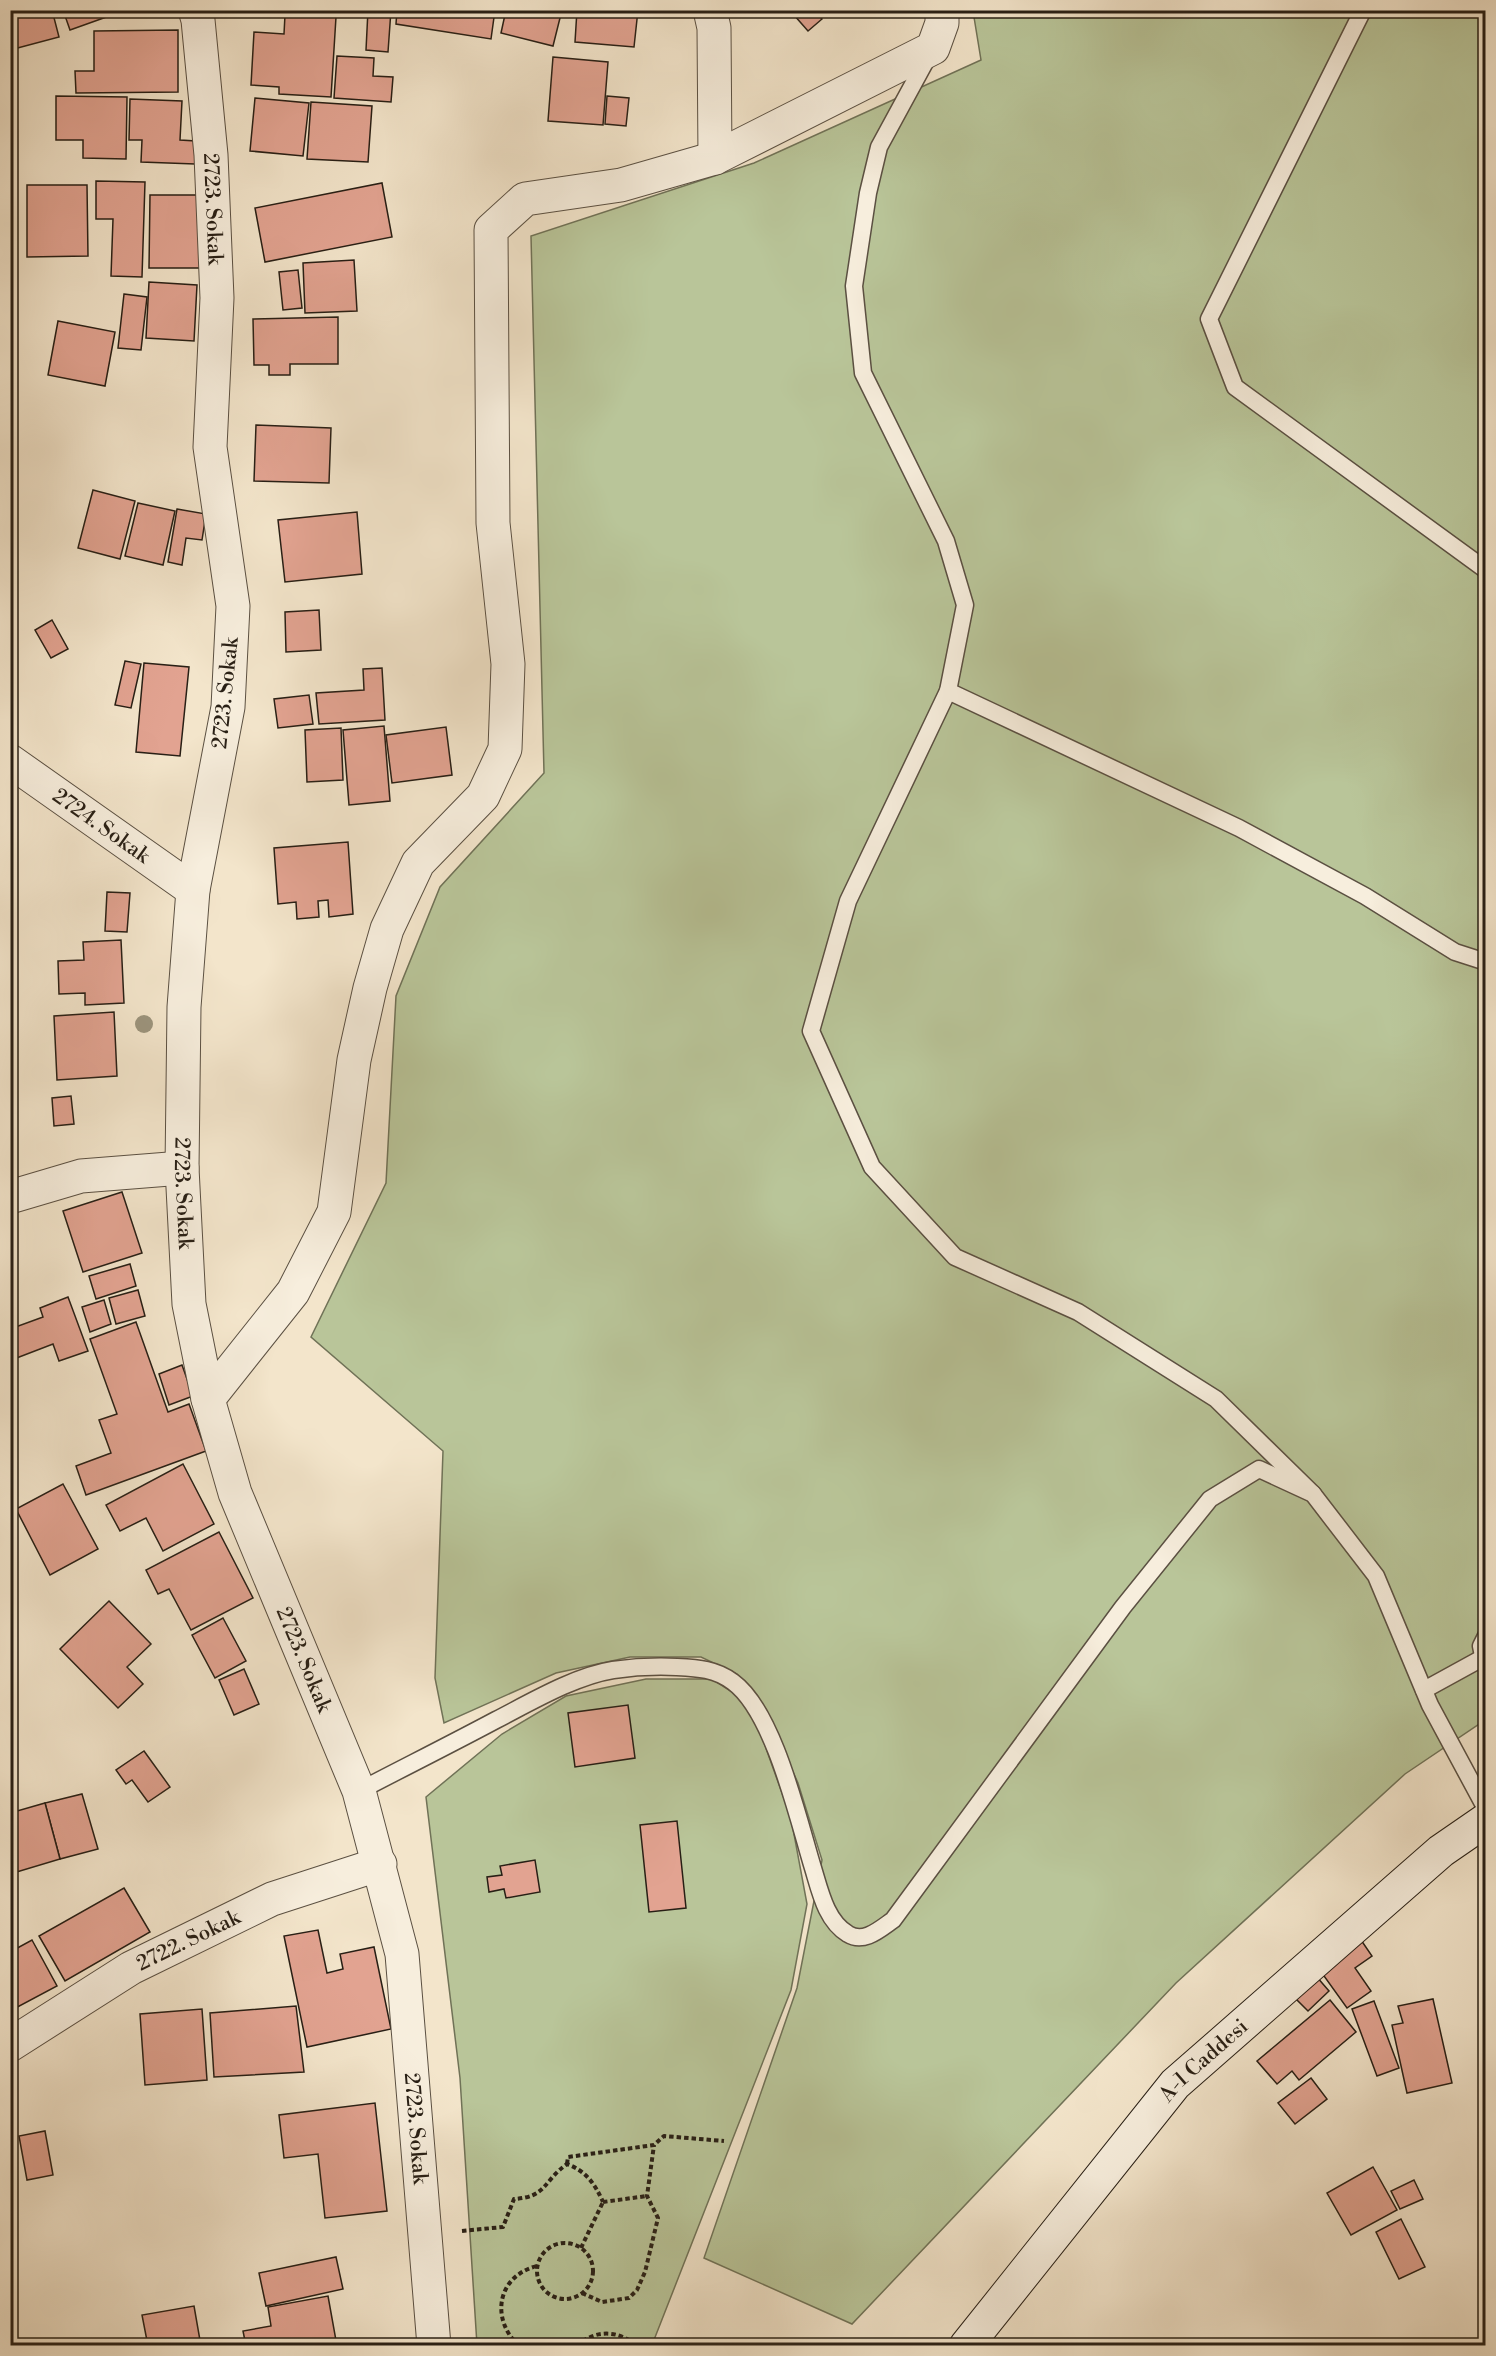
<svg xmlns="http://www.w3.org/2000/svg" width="1496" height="2356" font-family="'Libre Bodoni',serif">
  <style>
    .green { fill: #b9c599; stroke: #707257; stroke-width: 1.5 }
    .building { fill: #e2a391; stroke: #281f15; stroke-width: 1.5 }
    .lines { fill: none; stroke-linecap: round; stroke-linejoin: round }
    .service-casing { stroke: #5b5042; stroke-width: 19 }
    .minor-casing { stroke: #5b5042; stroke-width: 35 }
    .tertiary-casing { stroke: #5b5042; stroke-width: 35 }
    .secondary-casing { stroke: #281f15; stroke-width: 35 }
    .path { stroke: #281f15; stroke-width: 4; stroke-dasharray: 4.5 3; stroke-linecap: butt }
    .service { stroke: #f7eedd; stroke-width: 16 }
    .minor { stroke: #f7eedd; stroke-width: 33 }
    .tertiary { stroke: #f7eedd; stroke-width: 33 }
    .secondary { stroke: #f7eedd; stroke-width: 33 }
    .tree { fill: #9c947d }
    .labels { text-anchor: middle; stroke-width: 4.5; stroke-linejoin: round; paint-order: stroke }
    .street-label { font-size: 21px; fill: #281f15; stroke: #f7eedd }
  </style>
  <rect width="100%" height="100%" fill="#f3e5cb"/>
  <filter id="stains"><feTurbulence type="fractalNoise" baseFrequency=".00333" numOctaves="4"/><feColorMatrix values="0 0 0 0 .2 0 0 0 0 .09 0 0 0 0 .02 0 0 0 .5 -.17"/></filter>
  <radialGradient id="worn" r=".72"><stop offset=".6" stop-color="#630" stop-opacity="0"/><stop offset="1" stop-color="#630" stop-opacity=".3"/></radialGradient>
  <g class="green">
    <path d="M973,11H1485V1720L1405,1774L1176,1983L852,2324L704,2258L797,1988L822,1860L798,1783L764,1708L737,1674L701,1657H630L556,1673L444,1723L435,1678L443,1451L311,1337L386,1183L396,996L440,887L544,773L531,236L754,163L981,60Z"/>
    <path d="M646,1679H712L740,1697L754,1715L791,1818L807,1904L791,1990L652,2345H477L460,2078L426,1797L502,1734L566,1696Z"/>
  </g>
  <g class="building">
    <path d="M40,10H52L59,37L10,50V18Z"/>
    <path d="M63,10H126L70,30Z"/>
    <path d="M368,10H391L388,52L366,50Z"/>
    <path d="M397,10H495L491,39L396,24Z"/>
    <path d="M506,10H562L553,46L501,33Z"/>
    <path d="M577,10H638L634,47L575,42Z"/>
    <path d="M800,10H814L822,19L808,31L794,15Z"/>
    <path d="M285,15L336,17L331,97L279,94V87L251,85L254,32L284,34Z"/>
    <path d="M178,30V92L76,93L75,71H94V31Z"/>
    <path d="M337,56L374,58L373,76L393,77L391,102L334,98Z"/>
    <path d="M553,57L608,62L603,125L548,121Z"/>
    <path d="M56,96L127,97L126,159L83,158V140H56Z"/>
    <path d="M607,96L629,98L626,126L605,124Z"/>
    <path d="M255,98L309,103L303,156L250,151Z"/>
    <path d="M130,99L182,101L180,140L196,141L195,164L141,162L142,140H129Z"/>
    <path d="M311,102L372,106L368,162L307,159Z"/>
    <path d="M96,181L145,182L142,277L111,276L113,219H96Z"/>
    <path d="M382,183L392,237L265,262L255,208Z"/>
    <path d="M27,185H87L88,256L27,257Z"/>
    <path d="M150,195H203L202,268H149Z"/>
    <rect x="10" y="231" width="7" height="32"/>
    <path d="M354,260L357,311L305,313L303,263Z"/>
    <path d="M298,270L302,308L283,310L279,272Z"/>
    <path d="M149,282L197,285L194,341L146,338Z"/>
    <path d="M124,294L147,297L141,350L118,348Z"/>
    <path d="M338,317V364H290V375H269V365H254L253,319Z"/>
    <path d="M58,321L115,332L105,386L48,375Z"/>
    <path d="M256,425L331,428L329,483L254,481Z"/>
    <path d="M93,490L135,501L120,559L78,548Z"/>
    <path d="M138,503L175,511L163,565L125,556Z"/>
    <path d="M177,509L206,514L202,540L186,538L182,565L168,562Z"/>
    <path d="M357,512L362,574L285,582L278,520Z"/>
    <path d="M319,610L321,650L286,652L285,612Z"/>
    <path d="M52,620L68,649L51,658L35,630Z"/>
    <path d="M125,661L141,664L131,708L115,705Z"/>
    <path d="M144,663L189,667L180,756L136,752Z"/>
    <path d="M382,668L385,720L319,724L316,693L364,690L363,669Z"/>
    <path d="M309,695L313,724L278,728L274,699Z"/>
    <path d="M384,726L390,801L349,805L343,730Z"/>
    <path d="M446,727L452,775L392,783L386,735Z"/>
    <path d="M341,728L343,780L307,782L305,730Z"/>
    <path d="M348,842L353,914L329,917L328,900L318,901L319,917L297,919L296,902L278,904L274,848Z"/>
    <path d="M107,892L130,893L127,932L105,931Z"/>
    <path d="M121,940L124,1003L85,1005V993L59,994L58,961L84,960L83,942Z"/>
    <path d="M114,1012L117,1076L57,1080L54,1016Z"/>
    <path d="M71,1096L74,1124L54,1126L52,1098Z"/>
    <path d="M122,1192L142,1253L83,1272L63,1211Z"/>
    <path d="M10,1218H15L17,1240H11L13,1272H10Z"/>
    <path d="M130,1264L136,1286L96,1299L89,1276Z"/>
    <path d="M138,1290L145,1316L116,1324L109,1298Z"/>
    <path d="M68,1297L88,1351L59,1361L53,1344L14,1359L10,1350V1329L43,1317L40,1308Z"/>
    <path d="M104,1300L111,1324L90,1332L82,1307Z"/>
    <path d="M136,1322L168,1412L189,1404L206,1451L86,1495L76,1466L111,1453L99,1420L117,1414L90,1339Z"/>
    <path d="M182,1365L193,1396L169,1405L159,1374Z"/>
    <path d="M183,1464L214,1524L163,1551L146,1518L120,1531L106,1505Z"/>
    <path d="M63,1484L98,1549L50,1575L16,1509Z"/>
    <path d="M219,1532L253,1598L191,1630L169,1589L158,1594L146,1570Z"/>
    <path d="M109,1601L151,1644L127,1667L143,1684L118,1708L60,1649Z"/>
    <path d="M223,1618L246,1661L215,1678L192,1635Z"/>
    <path d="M244,1669L259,1704L234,1715L219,1680Z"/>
    <path d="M628,1705L635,1758L575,1767L568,1713Z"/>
    <path d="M144,1751L170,1787L148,1802L132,1780L126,1784L116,1770Z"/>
    <path d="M82,1794L98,1849L60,1859L45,1803Z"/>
    <path d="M45,1803L60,1859L10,1874V1813Z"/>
    <path d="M677,1821L686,1908L649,1912L640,1825Z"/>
    <path d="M535,1860L540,1892L506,1898L504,1889L489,1892L487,1877L502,1875L500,1866Z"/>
    <path d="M124,1888L150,1932L65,1981L39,1936Z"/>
    <path d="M318,1930L327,1973L343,1969L340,1954L374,1947L391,2029L307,2047L284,1936Z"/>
    <path d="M32,1940L57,1986L10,2011V1952Z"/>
    <path d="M1361,1940L1372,1956L1355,1968L1371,1991L1347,2008L1319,1969Z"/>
    <path d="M1316,1976L1329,1991L1308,2011L1293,1996Z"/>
    <path d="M1433,1999L1452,2083L1407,2093L1392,2025L1403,2023L1398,2006Z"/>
    <path d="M1330,2000L1356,2032L1299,2080L1292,2071L1277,2084L1257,2061Z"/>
    <path d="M1374,2001L1399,2068L1377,2076L1352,2009Z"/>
    <path d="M296,2006L304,2072L214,2077L210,2013Z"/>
    <path d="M202,2009L207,2080L145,2085L140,2014Z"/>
    <path d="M1311,2078L1327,2099L1295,2124L1278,2103Z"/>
    <path d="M375,2103L387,2211L325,2218L318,2154L284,2158L279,2115Z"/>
    <path d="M45,2131L53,2175L27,2180L19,2136Z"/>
    <path d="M1373,2167L1397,2210L1351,2235L1327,2193Z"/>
    <path d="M1414,2180L1423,2199L1400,2209L1391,2191Z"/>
    <path d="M1401,2219L1425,2267L1399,2279L1376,2232Z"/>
    <path d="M336,2257L343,2289L266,2306L259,2273Z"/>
    <path d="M328,2296L337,2346H246L243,2331L271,2326L268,2307Z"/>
    <path d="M194,2306L201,2346H148L142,2315Z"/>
  </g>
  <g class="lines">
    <g class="service-casing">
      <g id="service">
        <path d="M1363,10L1209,319L1235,387L1486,570"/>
        <path d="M929,55L879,147L868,193L854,286L863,373L946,541L965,605L948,691L848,901L811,1031L872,1167L955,1257L1078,1312L1216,1399L1313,1494"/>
        <path d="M948,691L1239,828L1365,896L1455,952L1486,962"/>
        <path d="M1483,1656L1481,1646L1486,1636"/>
        <path d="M1424,1690L1486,1656"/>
        <path d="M359,1791C405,1767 451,1744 496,1720C531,1702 575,1676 613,1670C634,1667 656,1666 677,1667C698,1668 716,1669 733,1682C774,1712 798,1819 813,1868C820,1891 826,1921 848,1934C864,1944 880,1929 893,1920L1123,1607L1210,1499L1259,1469L1313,1494L1376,1576L1430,1705L1486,1809"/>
      </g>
    </g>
    <g class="minor-casing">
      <g id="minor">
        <path d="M710,10L714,28L715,158"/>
        <path id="s1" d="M10,761L193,890"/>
        <path d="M10,1197L81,1176L182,1168"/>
        <path d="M208,1399L293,1292L334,1212L354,1060L370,988L387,929L418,863L483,796L505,749L508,664L493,523L491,230L525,199L621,185L715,158L933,48L942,23V10"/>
        <path id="s2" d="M10,2045L131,1968L272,1899L380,1864"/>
      </g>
    </g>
    <g class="tertiary-casing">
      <g id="tertiary">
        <path id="s3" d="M195,10L198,20L211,155L217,298L210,447L233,606L228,707L193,890L184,1007L182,1168L189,1304L208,1399L235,1493L359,1791L402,1954L434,2346"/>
      </g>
    </g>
    <g class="secondary-casing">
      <g id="secondary">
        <path id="s4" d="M966,2346L1175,2084L1441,1851L1486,1820"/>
      </g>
    </g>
    <g class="path">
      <path d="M567,2164L568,2157L654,2145L664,2136L724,2141"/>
      <path d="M603,2202L647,2196"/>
      <path d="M462,2231L503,2227L514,2199C547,2197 543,2181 567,2164C586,2171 595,2184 603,2202"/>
      <circle cx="565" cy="2271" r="28"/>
      <path d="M581,2248L603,2202"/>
      <path d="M582,2293L602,2302L629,2298L637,2290L645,2272L658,2218L647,2196L654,2145"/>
      <path d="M519,2346C490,2319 497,2276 537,2266"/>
      <path d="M577,2346C595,2329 619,2330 637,2346"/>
    </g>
    <use href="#service" class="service"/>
    <use href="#minor" class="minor"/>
    <use href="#tertiary" class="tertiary"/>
    <use href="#secondary" class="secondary"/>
  </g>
  <circle class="tree" cx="144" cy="1024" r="9"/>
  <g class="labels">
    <g class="street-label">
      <text dy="7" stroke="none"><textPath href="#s3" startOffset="200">2723. Sokak</textPath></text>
      <text transform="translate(225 693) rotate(-84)" y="7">2723. Sokak</text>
      <text dy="7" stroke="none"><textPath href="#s1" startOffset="112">2724. Sokak</textPath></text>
      <text dy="7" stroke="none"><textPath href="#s3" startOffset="1190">2723. Sokak</textPath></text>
      <text dy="7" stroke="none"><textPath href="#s3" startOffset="1676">2723. Sokak</textPath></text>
      <text dy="7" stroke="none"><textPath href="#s2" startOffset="207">2722. Sokak</textPath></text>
      <text dy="7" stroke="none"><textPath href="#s4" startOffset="372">A-1 Caddesi</textPath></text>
      <text dy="7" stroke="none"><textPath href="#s3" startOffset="2162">2723. Sokak</textPath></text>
    </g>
  </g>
  <rect width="1496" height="2356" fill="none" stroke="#f3e5cb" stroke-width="36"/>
  <rect x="12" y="12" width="1472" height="2332" fill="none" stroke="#281f15" stroke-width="3"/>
  <rect x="18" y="18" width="1460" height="2320" fill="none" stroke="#281f15" stroke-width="1.5"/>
  <rect width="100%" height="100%" filter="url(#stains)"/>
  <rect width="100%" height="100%" fill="url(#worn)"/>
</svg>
